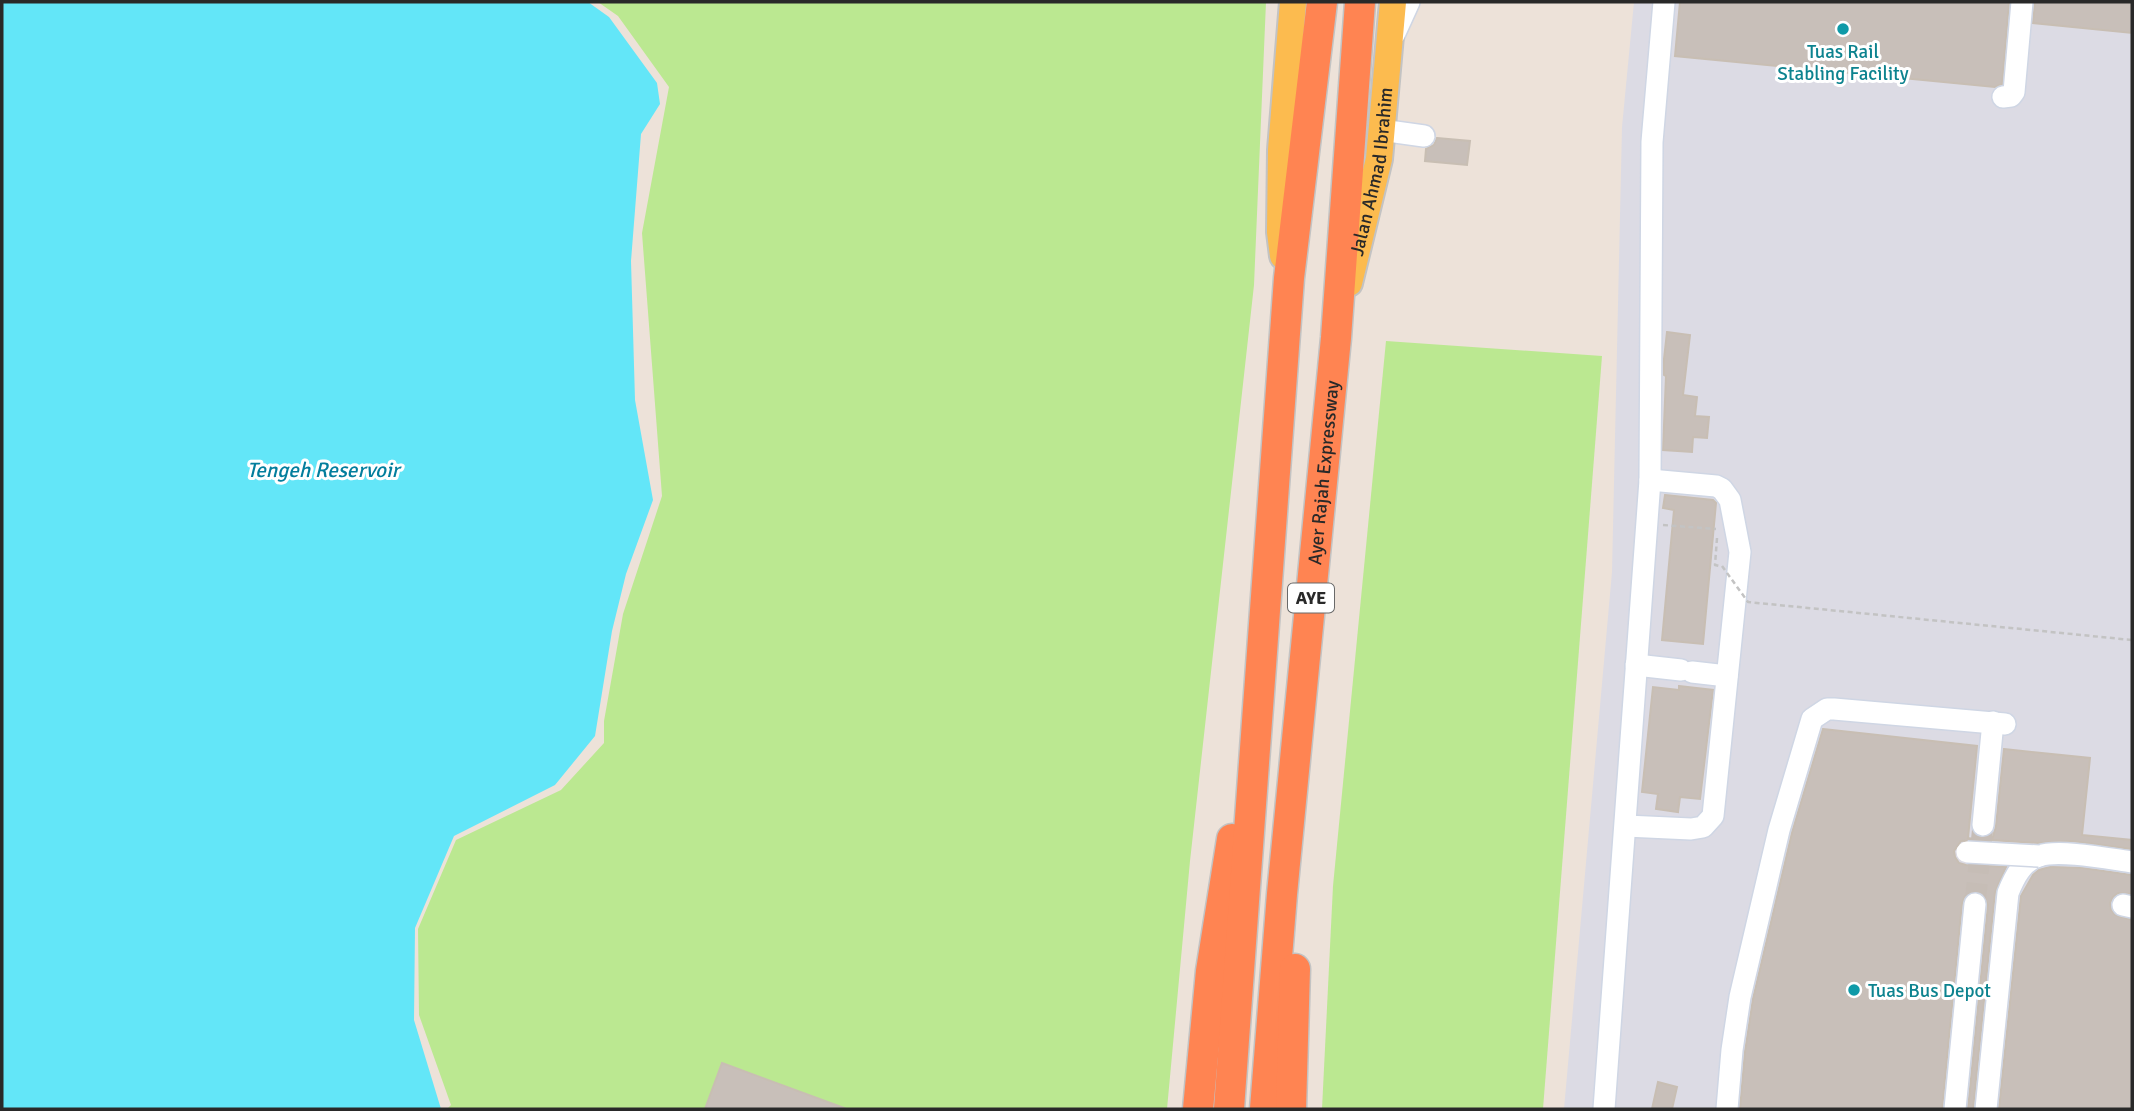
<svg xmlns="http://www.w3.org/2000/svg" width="2134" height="1111" font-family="Signika,sans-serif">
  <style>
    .industrial { fill: #dcdbe4 }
    .green { fill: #bbe891 }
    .water { fill: #63e6f8 }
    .building { fill: #c8bfb9; stroke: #c8beb3; stroke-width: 2 }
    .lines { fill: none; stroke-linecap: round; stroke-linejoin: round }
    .minor-tunnel { stroke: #c6bdb6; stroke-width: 21; stroke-dasharray: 21 10; stroke-linecap: butt }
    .minor-casing { stroke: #cfd6e4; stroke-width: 24 }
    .major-casing { stroke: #c3c3c3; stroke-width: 30 }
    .highway-casing { stroke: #c3c3c3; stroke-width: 33 }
    .path { stroke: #c3c3c3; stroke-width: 2.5; stroke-dasharray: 5 3.5; stroke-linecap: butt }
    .minor { stroke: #fff; stroke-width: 21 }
    .major { stroke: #fcbb4f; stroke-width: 26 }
    .highway { stroke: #ff8452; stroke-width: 30 }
    .minor-bridge-casing { stroke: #cfd6e4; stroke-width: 24; stroke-linecap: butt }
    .path-bridge { stroke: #c3c3c3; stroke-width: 2.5; stroke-dasharray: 5 3.5; stroke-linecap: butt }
    .minor-bridge { stroke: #fff; stroke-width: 21 }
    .culture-dot { fill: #0f9aa8; stroke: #fff; stroke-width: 2.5 }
    .labels { text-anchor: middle; stroke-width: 6; stroke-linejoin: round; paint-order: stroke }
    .shield { fill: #fff; stroke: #696969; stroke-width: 2 }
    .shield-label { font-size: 18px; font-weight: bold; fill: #292929 }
    .culture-label { font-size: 19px; fill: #0d838f; stroke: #fff }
    .street-label { font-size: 19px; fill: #292929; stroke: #fff }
    .water-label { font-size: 21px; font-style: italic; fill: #037e9d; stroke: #fff }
  </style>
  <rect width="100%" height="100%" fill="#ede2d9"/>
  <path class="industrial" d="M1634,2H2132V1109H1564L1612,572L1622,127Z"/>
  <g class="green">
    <path d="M598,2H1266L1254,285L1190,861L1167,1109H447L451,1105L419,1015L418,929L456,840L561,790L604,743V721L623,614L662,496L642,233L669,87L618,16Z"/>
    <path d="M1386,341L1602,356L1543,1109H1322L1333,886Z"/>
  </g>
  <path class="water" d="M2,2H588L609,17L657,83L660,104L641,134L631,261L635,400L653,500L626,574L612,631L595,736L555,785L454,836L415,928L414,1020L441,1109H2Z"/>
  <g class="building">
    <path d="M1680,2H2009L2002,84L1995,87L1675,56Z"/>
    <path d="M2035,2H2132V33L2033,23Z"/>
    <path d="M1437,138L1470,141L1467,165L1425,161L1426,149L1434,145Z"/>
    <path d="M1667,332L1690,335L1683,395L1697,397L1695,416L1709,417L1707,438L1693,437L1692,452L1663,450L1666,376L1664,375V359Z"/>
    <path d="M1665,495L1713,500L1716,503L1703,644L1662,640L1674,510L1663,508Z"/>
    <path d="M1679,686L1713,690L1700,799L1680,797L1678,812L1656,809L1658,794L1642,792L1653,687L1679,690Z"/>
    <path d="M1823,729L1977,746L1968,838L1980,840L1961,841L1954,851L1955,857L1959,863L1966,865L2006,867L1995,892L1973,1109H1968L1988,905L1983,894L1976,891L1965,896L1962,903L1942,1109H1740L1745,1052L1753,999L1792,833Z"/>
    <path d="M2004,749L2090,758L2082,835L2132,840V849L2072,841L2038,843L1992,840L1996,826Z"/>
    <path d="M2050,867L2083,868L2132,875V894L2118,893L2113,897L2110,903L2111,910L2115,915L2132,920V1109H1999L2021,896L2033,875L2039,870Z"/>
    <path d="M722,1063L844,1108L843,1109H705Z"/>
    <path d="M1658,1082L1677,1087L1672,1109H1652Z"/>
  </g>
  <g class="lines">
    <path class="minor-tunnel" d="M1975,904L1983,825"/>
    <g class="minor-casing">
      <g id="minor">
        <path d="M1394,35L1409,2"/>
        <path d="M2003,97L2011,96L2014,92L2022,2"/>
        <path d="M1381,130L1424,136"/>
        <path d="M1636,665L1681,670"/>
        <path d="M1692,672L1727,676"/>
        <path d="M1983,825L1993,722"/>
        <path d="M1626,826L1691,829L1703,827L1713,816L1740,552L1730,500L1722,489L1716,486L1650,480"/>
        <path d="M2123,905L2132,907"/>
        <path d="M1604,1109L1650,480L1652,142L1664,2"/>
        <path d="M1727,1109L1732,1050L1740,997L1779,830L1812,719L1827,709H1834L2005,724"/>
        <path d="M1955,1109L1975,904"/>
        <path d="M1986,1109L2008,893C2014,878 2022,861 2039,856C2059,849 2110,859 2132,862"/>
      </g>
    </g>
    <g class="major-casing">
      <g id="major">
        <path d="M1283,256L1280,232L1281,150L1293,2"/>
        <path id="s1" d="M1349,283L1379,159L1393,2"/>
      </g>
    </g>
    <g class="highway-casing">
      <g id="highway">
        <path d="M1198,1109L1211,971L1232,839"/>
        <path d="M1229,1109L1289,278L1322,2"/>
        <path id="s2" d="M1265,1109L1282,894L1336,338L1360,2"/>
        <path d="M1291,1109L1295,969"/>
      </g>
    </g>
    <g class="path">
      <path d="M1663,525L1716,529"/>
      <path d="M1717,538L1715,565L1719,566"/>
    </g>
    <use href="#minor" class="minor"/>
    <use href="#major" class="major"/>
    <use href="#highway" class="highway"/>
    <g class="minor-bridge-casing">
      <path id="minor-bridge" d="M1967,852L2039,856"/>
    </g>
    <path class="path-bridge" d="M1722,566L1748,602L2132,640"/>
    <use href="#minor-bridge" class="minor-bridge"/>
  </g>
  <g class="culture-dot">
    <circle cx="1843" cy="29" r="7"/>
    <circle cx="1854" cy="990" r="7"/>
  </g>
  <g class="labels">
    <rect class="shield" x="1288" y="583.5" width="46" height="29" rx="5"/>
    <g class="shield-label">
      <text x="1311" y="604">AYE</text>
    </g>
    <g class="culture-label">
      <text x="1843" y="58">Tuas Rail<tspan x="1843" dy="22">Stabling Facility</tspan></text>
      <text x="1868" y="997" text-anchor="start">Tuas Bus Depot</text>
    </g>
    <g class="street-label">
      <text dy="7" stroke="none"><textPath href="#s1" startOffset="114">Jalan Ahmad Ibrahim</textPath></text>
      <text dy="7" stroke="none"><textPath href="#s2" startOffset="639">Ayer Rajah Expressway</textPath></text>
    </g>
    <g class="water-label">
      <text x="323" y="477">Tengeh Reservoir</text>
    </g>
  </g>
  <rect width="2134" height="1111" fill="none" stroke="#292929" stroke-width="7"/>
</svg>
